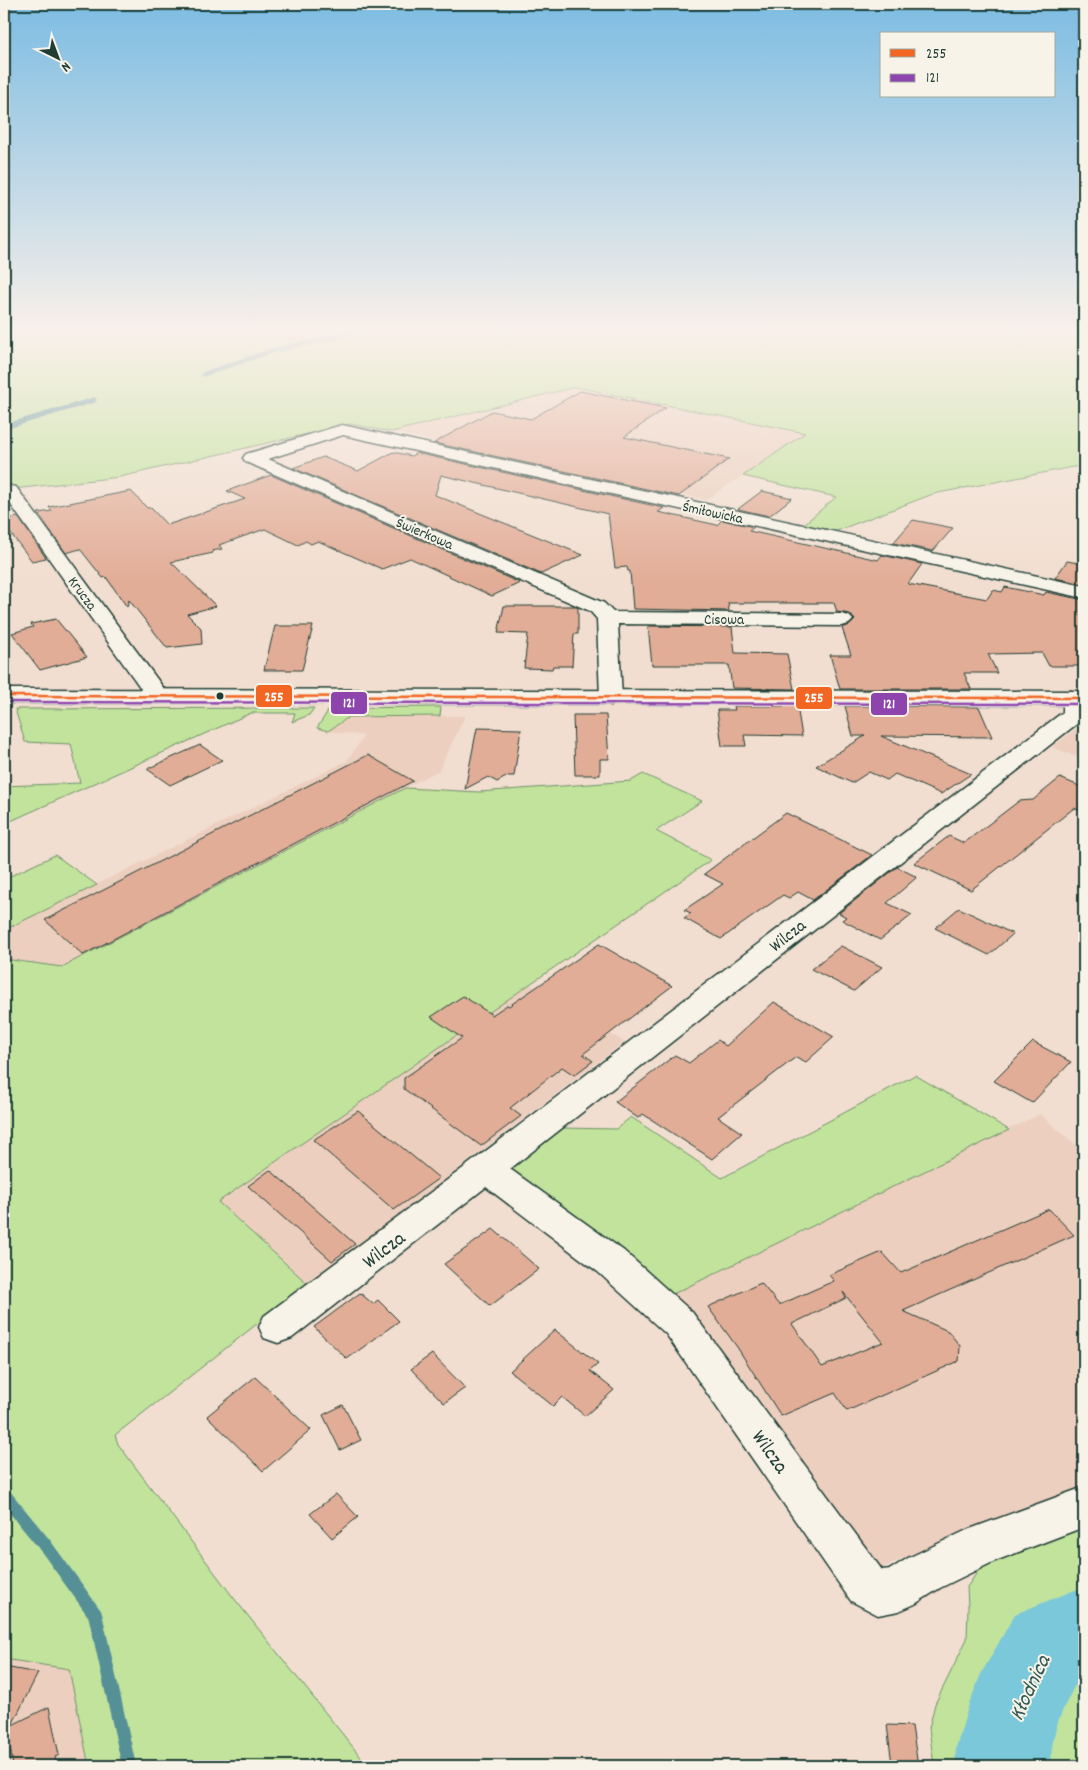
<svg xmlns="http://www.w3.org/2000/svg" width="1088" height="1770" font-family="Dekko,sans-serif">
  <style>
    .built { fill: #eccfbf }
    .green { fill: #c1e39c; stroke: #709068 }
    .lines { fill: none; stroke-linecap: round; stroke-linejoin: round }
    .stream-far1 { stroke: #569097; stroke-width: 5 }
    .stream { stroke: #569097; stroke-width: 14 }
    .river { fill: #7ac8d9; fill-rule: evenodd }
    .building { fill: #e2ad97; stroke: #1f3d34; fill-rule: evenodd }
    .minor-casing { stroke: #1f3d34; stroke-width: 3 }
    .tertiary-casing { stroke: #1f3d34; stroke-width: 3 }
    .minor { fill: #f7f3e8; fill-rule: evenodd }
    .tertiary { fill: #f7f3e8; fill-rule: evenodd }
    .bus-1-casing { stroke: #f7f3e8; stroke-width: 5 }
    .bus-2-casing { stroke: #f7f3e8; stroke-width: 5 }
    .bus-1 { stroke: #f26522; stroke-width: 2.5 }
    .bus-2 { stroke: #8e44ad; stroke-width: 2.5 }
    .bus-dot { fill: #1f3d34; stroke: #f7f3e8; stroke-width: 2 }
    .labels { text-anchor: middle; stroke-width: 4; stroke-linejoin: round; paint-order: stroke }
    .far-street-label { font-size: 15px; fill: #1f3d34; stroke: #f7f3e8 }
    .street-label { font-size: 18px; fill: #1f3d34; stroke: #f7f3e8 }
    .near-street-label { font-size: 21px; fill: #1f3d34; stroke: #f7f3e8 }
    .near-water-label { font-size: 22px; font-style: italic; fill: #315955; stroke: #f7f3e8 }
    .line-badge { stroke: #f7f3e8; stroke-width: 2 }
    .badge-label { font-size: 14px; text-anchor: middle; font-weight: bold; fill: #fff }
  </style>
  <rect width="100%" height="100%" fill="#f1ded0"/>
  <filter id="ink" filterUnits="userSpaceOnUse"><feTurbulence type="fractalNoise" baseFrequency=".02" numOctaves="2"/><feDisplacementMap in="SourceGraphic" scale="10" xChannelSelector="R" yChannelSelector="G"/><feConvolveMatrix kernelMatrix="1 2 1 2 8 2 1 2 1" color-interpolation-filters="sRGB"/></filter>
  <g filter="url(#ink)">
    <g class="built">
      <path d="M576,387L806,433L706,500L391,432Z"/>
      <path d="M465,716L439,770L405,788L62,967L4,959V930L347,761L364,736L328,731L349,717Z"/>
      <path d="M1084,722V760L1052,747L1084,723Z"/>
      <path d="M530,984L624,1042L308,1284L218,1202Z"/>
      <path d="M1040,1114L1084,1152V1492L903,1558L871,1574L671,1295Z"/>
      <path d="M4,1659L69,1669L89,1766H4Z"/>
    </g>
    <g class="green">
      <path d="M4,333H1062L1084,344V465L933,494L836,531L804,524L836,497L743,476L805,433L576,387L391,432L350,424L120,477L4,490Z"/>
      <path d="M441,707L440,716L349,717L328,731L317,728L330,708Z"/>
      <path d="M314,708L309,715L292,722L295,713H251L4,824V786L80,783L71,744L25,742L15,709Z"/>
      <path d="M643,774L702,801L656,831L711,860L530,984L218,1202L308,1284L115,1435L118,1444L233,1597L368,1766H89L69,1669L4,1659V959L62,967L405,788L479,792L631,781Z"/>
      <path d="M55,855L97,885L4,930V879Z"/>
      <path d="M915,1075L1009,1130L671,1295L512,1171L513,1165L562,1128L616,1129L631,1117L722,1178Z"/>
      <path d="M1084,1526V1629C1072,1631 1055,1635 1045,1643C1040,1646 1037,1654 1034,1659C1014,1692 999,1727 998,1766H934L929,1728L935,1704L967,1639L968,1607L967,1587L978,1571L996,1560Z"/>
      <path d="M1084,1639V1766H1005C1007,1724 1031,1687 1050,1650Z"/>
    </g>
    <g class="lines">
      <g class="stream-far1">
        <path d="M204,374L271,351L351,333"/>
        <path d="M4,427L94,400"/>
      </g>
      <path class="stream" d="M4,1495L45,1545L95,1614L129,1766"/>
      <path class="river" d="M1084,1589V1679H1078C1062,1711 1051,1730 1051,1766H955L956,1748L968,1707L981,1674L1015,1614L1075,1590Z"/>
    </g>
    <g class="building">
      <path d="M580,391L666,408L624,437L729,459L679,496L434,443L492,411L531,419Z"/>
      <path d="M393,452L412,456L416,453L664,508L658,512L717,525L722,520L754,527L749,531L878,560L882,555L922,564L908,584L987,599L993,590L1002,592L1005,587L1044,595L1046,592L1084,600V666H1049L1042,653L988,654L997,673H964L971,689H840L830,655H851L842,628L850,625L855,620L850,614L837,612L834,603H728L729,611L633,609L630,571H628L627,567L615,568L608,514L441,475L435,495L583,555L541,574L293,468L323,457L358,471Z"/>
      <path d="M271,475L520,583L492,596L410,558L382,569L318,541L311,544L306,541L298,545L265,529L219,545L222,549L212,551L213,553L171,562L216,606L187,614L201,628L202,644L167,648L129,600L127,607L106,577L103,578L80,549L66,553L38,513L52,511L49,507L131,491L147,508H151L167,525L245,499L227,491Z"/>
      <path d="M762,491L792,498L769,516L738,509Z"/>
      <path d="M18,517L46,558L32,561L4,525V520Z"/>
      <path d="M913,520L953,528L933,551L893,543Z"/>
      <path d="M1067,561L1084,564V584L1055,578Z"/>
      <path d="M504,606H574L578,608V634H574L572,666H553L552,669L524,668L528,634L498,633Z"/>
      <path d="M56,619L87,657L40,670L12,633L33,627L31,624Z"/>
      <path d="M275,626H313L302,670H264Z"/>
      <path d="M648,626L732,627L735,653L787,654L794,689L732,688L729,665H652Z"/>
      <path d="M734,706H797L802,736L744,735L746,746H722L717,710H735Z"/>
      <path d="M845,706L979,707L992,737L881,736L971,774L941,794L895,774L887,780L869,772L852,783L816,766L865,736H853Z"/>
      <path d="M573,715H606L609,759H600V775H575Z"/>
      <path d="M477,728L521,729L514,776H508L497,782L488,777L465,789Z"/>
      <path d="M200,745L222,760L170,785L147,769Z"/>
      <path d="M368,755L413,781L83,955L45,920Z"/>
      <path d="M1060,778L1084,788V812L1074,808L971,890L914,863L949,836L964,843L1019,801L1033,800Z"/>
      <path d="M786,813L872,855L813,900L798,892L789,898L783,895L721,939L684,918L691,913L684,910L723,884L704,874Z"/>
      <path d="M897,867L917,877L887,903L912,915L880,940L842,920L846,917L839,913Z"/>
      <path d="M959,908L1013,934L989,955L935,928Z"/>
      <path d="M599,944L672,986L583,1054L593,1061L574,1075L562,1067L510,1108L521,1116L481,1146L404,1089V1078L462,1038L431,1017L463,996L492,1015L507,1005L509,1006Z"/>
      <path d="M841,946L882,967L854,991L811,969Z"/>
      <path d="M774,1002L834,1037L806,1062L796,1057L718,1117L742,1133L712,1159L643,1114L638,1118L615,1102L675,1055L689,1063L718,1040L726,1046Z"/>
      <path d="M1033,1042L1071,1062L1032,1103L994,1081Z"/>
      <path d="M358,1111L439,1178L394,1210L313,1140Z"/>
      <path d="M270,1170L305,1200L355,1244L332,1261L248,1186Z"/>
      <path d="M1049,1209L1074,1235L903,1311L948,1331L960,1346L959,1361L847,1411L835,1393L781,1416L737,1347L708,1307L761,1283L779,1305L834,1281L829,1275L882,1252L901,1273ZM843,1292L883,1342L822,1367L792,1324L846,1298Z"/>
      <path d="M493,1229L539,1269L490,1306L444,1264Z"/>
      <path d="M360,1293L373,1304L378,1300L399,1321L347,1359L314,1327Z"/>
      <path d="M555,1330L598,1364L590,1371L614,1390L585,1416L562,1397L553,1406L510,1371Z"/>
      <path d="M432,1354L465,1388L444,1403L411,1369Z"/>
      <path d="M255,1377L311,1430L263,1471L207,1416Z"/>
      <path d="M343,1405L361,1440L340,1450L323,1415Z"/>
      <path d="M336,1494L358,1517L332,1538L310,1514Z"/>
      <path d="M4,1667L38,1673L12,1725L49,1707L59,1755L55,1757L57,1766H13L8,1734L4,1742Z"/>
      <path d="M887,1725L912,1726L918,1766L892,1764Z"/>
    </g>
    <g class="lines">
      <g class="minor-casing">
        <g id="minor">
          <path d="M342,425L1084,586V598L343,435L268,459L604,603L613,612L842,614L849,616L853,620L849,624L842,626L618,624L622,698L619,703L611,705L603,703L600,698L597,619L590,611L246,462L243,458L246,454Z"/>
          <path d="M10,486L16,487L165,690L168,695L165,700L157,702L149,700L4,495V487Z"/>
          <path d="M1070,691L1078,693L1084,702L1083,719L510,1169L624,1251L692,1312L882,1570L891,1569L908,1558L967,1530L1084,1487V1527L995,1561L940,1588L915,1604L899,1611L878,1615L851,1601L666,1334L598,1272L486,1187L292,1338L278,1343L264,1338L259,1327L264,1316L466,1166L1063,712V706L1059,698L1062,693Z"/>
        </g>
      </g>
      <g class="tertiary-casing">
        <path id="tertiary" d="M4,689L1084,691V705L4,703Z"/>
      </g>
      <use href="#minor" class="minor"/>
      <use href="#tertiary" class="tertiary"/>
      <g class="bus-1-casing">
        <path id="bus-1" d="M4,696L1084,698"/>
      </g>
      <g class="bus-2-casing">
        <path id="bus-2" d="M4,702L1084,704"/>
      </g>
      <use href="#bus-1" class="bus-1"/>
      <use href="#bus-2" class="bus-2"/>
    </g>
  </g>
  <linearGradient id="sky" x2="0" y2="1"><stop stop-color="#7cbce2"/><stop offset="0.57" stop-color="#f9f0ea"/><stop offset="1" stop-color="#f9f0ea" stop-opacity="0"/></linearGradient>
  <rect width="1088" height="581" fill="url(#sky)"/>
  <circle class="bus-dot" cx="220" cy="696" r="4.5"/>
  <g class="labels">
    <g class="far-street-label">
      <text transform="translate(713 512) rotate(12)" y="5">Śmiłowicka</text>
      <text transform="translate(425 533) rotate(23)" y="5">Świerkowa</text>
      <text transform="translate(83 593) rotate(54)" y="5">Krucza</text>
      <text x="724" y="624">Cisowa</text>
    </g>
    <g class="street-label">
      <text transform="translate(787 935) rotate(-38)" y="6">Wilcza</text>
    </g>
    <g class="near-street-label">
      <text transform="translate(383 1249) rotate(-37)" y="7">Wilcza</text>
      <text transform="translate(771 1451) rotate(55)" y="7">Wilcza</text>
    </g>
    <g class="near-water-label">
      <text transform="translate(1028 1687) rotate(-65)" y="8">Kłodnica</text>
    </g>
  </g>
  <g class="line-badge">
    <rect x="255" y="684" width="38" height="24" rx="5" fill="#f26522"/>
    <rect x="795" y="686" width="38" height="24" rx="5" fill="#f26522"/>
    <rect x="330" y="691" width="38" height="24" rx="5" fill="#8e44ad"/>
    <rect x="870" y="692" width="38" height="24" rx="5" fill="#8e44ad"/>
  </g>
  <g class="badge-label">
    <text x="274" y="701">255</text>
    <text x="814" y="702">255</text>
    <text x="349" y="707">121</text>
    <text x="889" y="708">121</text>
  </g>
  <rect width="1088" height="1770" fill="none" stroke="#f7f3e8" stroke-width="20"/>
  <rect x="10" y="10" width="1068" height="1750" fill="none" stroke="#1f3d34" stroke-width="2" filter="url(#ink)"/>
  <rect x="880" y="32" width="175" height="65" fill="#f7f3e8" stroke="#a1aaa0"/>
  <rect x="890" y="49" width="25" height="8" fill="#f26522" stroke="#a1aaa0"/>
  <text x="926" y="58" font-size="15" fill="#1f3d34">255</text>
  <rect x="890" y="74" width="25" height="8" fill="#8e44ad" stroke="#a1aaa0"/>
  <text x="926" y="82" font-size="15" fill="#1f3d34">121</text>
  <g transform="translate(58 58) rotate(138)" stroke="#f7f3e8" stroke-width="4" paint-order="stroke">
  <path d="M0-4L9 19L0 12L-9 19Z" fill="#1f3d34"/>
  <text y="-8" font-size="14" font-weight="bold" text-anchor="middle" fill="#1f3d34">N</text>
  </g>
</svg>
